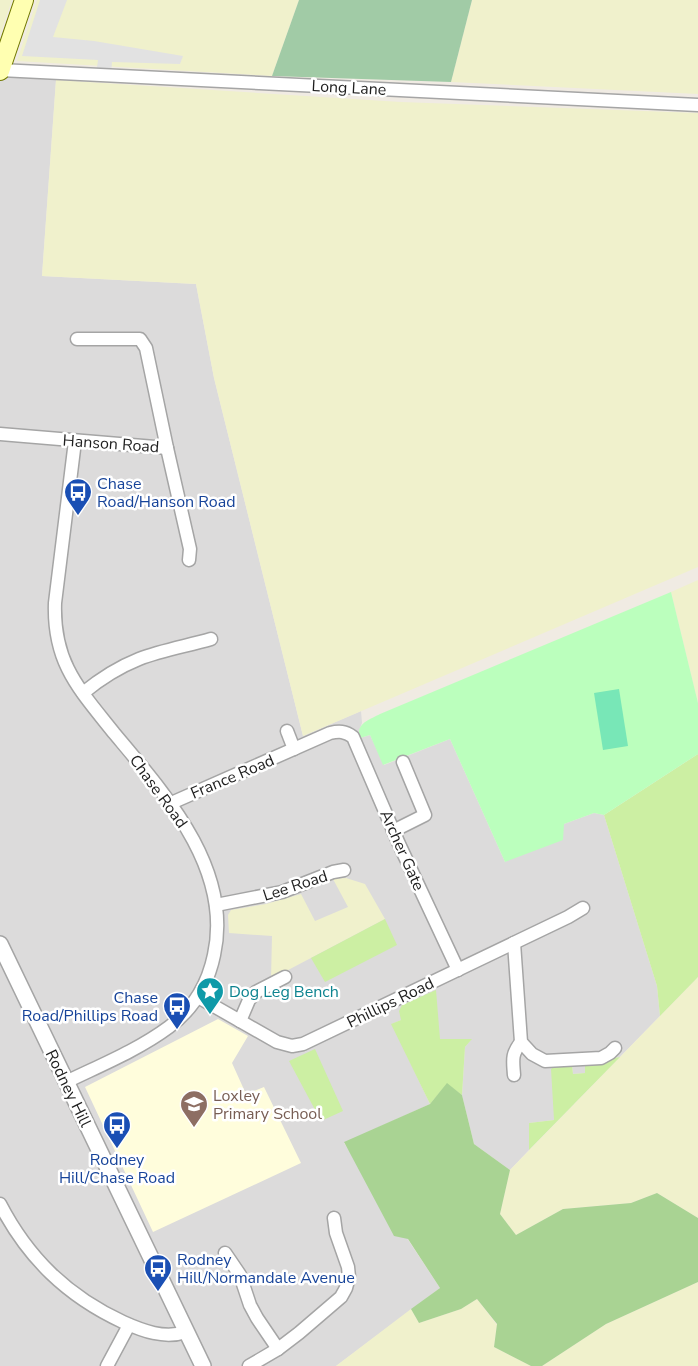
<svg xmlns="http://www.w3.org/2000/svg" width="698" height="1366" font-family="'Nunito Sans',sans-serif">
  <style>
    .residential { fill: #dcdbdb }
    .education { fill: #fffddc }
    .farmland { fill: #f0f1cc }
    .grass { fill: #ccefa3 }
    .forest { fill: #a9d393 }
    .cemetery { fill: #a1cba6 }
    .park { fill: #bbffbd }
    .pitch { fill: #78e7b7 }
    .parking { fill: #e2e2e2 }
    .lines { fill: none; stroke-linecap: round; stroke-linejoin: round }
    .minor-casing { stroke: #a5a5a5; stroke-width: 15 }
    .tertiary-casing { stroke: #a5a5a5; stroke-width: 18 }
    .secondary-casing { stroke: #727900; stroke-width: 20 }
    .minor { stroke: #fff; stroke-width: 12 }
    .tertiary { stroke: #fff; stroke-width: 15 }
    .secondary { stroke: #ffffb1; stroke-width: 18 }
    .labels { text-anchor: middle; stroke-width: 5; stroke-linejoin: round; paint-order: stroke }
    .street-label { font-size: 16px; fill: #1e1e1e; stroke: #fff }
    .transit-label { font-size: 16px; fill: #164399; stroke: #fff; text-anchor: start }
    .culture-label { font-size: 16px; fill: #0d838f; stroke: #fff; text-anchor: start }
    .education-label { font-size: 16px; fill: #785e54; stroke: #fff; text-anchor: start }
  </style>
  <rect width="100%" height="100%" fill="#f0ebe3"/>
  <path class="residential" d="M0,74L56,80L42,276L196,284L214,378L303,736L361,711L362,723L358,734L360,738L370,735L384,765L450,739L505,862L564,824L594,813L604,815L657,986L660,1016L620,1057L585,1063V1073L573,1074L572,1065L554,1120L529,1123V1150L510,1170L474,1144L462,1095L465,1047L471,1040L440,1039L401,1020L392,1024L430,1104L344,1143L440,1288L336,1366H0Z"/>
  <path class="education" d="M218,1019L248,1036L232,1063L246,1094L264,1087L301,1163L153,1232L85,1087Z"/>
  <g class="farmland">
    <path d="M0,0H12L0,35Z"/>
    <path d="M37,0H299L272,76L17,61Z"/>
    <path d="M472,0H698V94L451,82Z"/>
    <path d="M56,80L401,102L698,113V567L303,736L214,378L196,284L42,276Z"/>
    <path d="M698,580V703L671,592Z"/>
    <path d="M346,878L365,884L385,919L271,979L272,936L229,933L228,915L231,910L266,904L301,894L315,921L348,907L333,879Z"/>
    <path d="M698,977V1218L657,1193L631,1203L563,1209L516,1235L500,1214L510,1170Z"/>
    <path d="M698,1282V1366H542L606,1324Z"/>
    <path d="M477,1299L497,1325L494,1347L531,1366H336L411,1309L419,1323L461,1309Z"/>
  </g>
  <g class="grass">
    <path d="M698,754V977L660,1016L657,986L604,815Z"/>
    <path d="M385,919L397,945L325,982L311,958Z"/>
    <path d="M436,990L440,1039H472L465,1047L462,1095L447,1084L430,1104L391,1024L401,1020L399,1011L402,1005Z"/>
    <path d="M315,1049L343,1111L321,1121L289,1061Z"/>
    <path d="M620,1057L529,1150V1123L554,1120L551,1069L555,1066L572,1065L573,1074L585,1073V1063Z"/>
  </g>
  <path class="forest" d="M447,1083L462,1095L474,1144L510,1170L500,1214L516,1235L563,1209L631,1203L657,1193L698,1218V1282L606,1324L542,1366H531L494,1347L497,1324L477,1299L461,1309L419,1323L411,1309L440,1288L408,1239L394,1236L344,1142L430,1104Z"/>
  <path class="cemetery" d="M299,0H472L451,82L272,76Z"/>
  <path class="park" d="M671,592L698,703V754L604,815L594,813L564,824L563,840L505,862L450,739L383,765L370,735L360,738C355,724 369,720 380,714Z"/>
  <path class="pitch" d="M619,689L628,746L603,750L594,693Z"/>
  <path class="parking" d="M40,0H67L53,37L94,41L183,56L180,64L112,62L111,75H96L98,60L22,56Z"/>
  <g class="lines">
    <g class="minor-casing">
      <g id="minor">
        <path d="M0,70L698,105"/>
        <path d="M0,434L167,448L146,348L140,339H77"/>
        <path d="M167,448L190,549L189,560"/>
        <path d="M83,693C100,679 119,667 139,659C162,650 187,646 211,639"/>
        <path d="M287,731L294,749"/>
        <path d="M169,804L330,733C339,731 345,731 353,737L399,844L458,970"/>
        <path d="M393,831L425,815L403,762"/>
        <path d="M216,905L282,892L333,872L344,870"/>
        <path d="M514,943L521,1042L532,1054L545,1061L601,1058L610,1053L615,1048"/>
        <path d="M198,997L277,1042L292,1046L303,1044L568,917L583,908"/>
        <path d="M240,1021L249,1000L256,992L285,977"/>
        <path d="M514,1075C513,1060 511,1055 521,1042"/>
        <path d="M66,1082C101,1065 138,1050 169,1027C193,1009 208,984 214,955C233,869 165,794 114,733C79,689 53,663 55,603L75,441"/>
        <path d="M0,1204C28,1258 67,1296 123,1322C143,1331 164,1339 186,1332"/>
        <path d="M225,1253L240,1275L250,1305L257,1318L278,1349"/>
        <path d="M107,1366L129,1325"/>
        <path d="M249,1366L278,1349L299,1333L341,1297L346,1288L349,1277L348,1267L336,1233L334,1218"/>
      </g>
    </g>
    <g class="tertiary-casing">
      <path id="tertiary" d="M0,944L203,1366"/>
    </g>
    <g class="secondary-casing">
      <path id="secondary" d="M0,71L24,0"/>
    </g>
    <use href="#minor" class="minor"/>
    <use href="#tertiary" class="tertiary"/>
    <use href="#secondary" class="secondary"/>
  </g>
  <defs>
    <g id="bus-pin" transform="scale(1.4375)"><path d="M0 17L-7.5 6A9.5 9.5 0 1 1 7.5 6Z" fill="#1a4fb4" stroke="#fff"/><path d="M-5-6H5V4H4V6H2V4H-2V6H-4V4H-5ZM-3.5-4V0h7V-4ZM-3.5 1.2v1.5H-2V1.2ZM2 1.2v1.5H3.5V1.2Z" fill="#fff"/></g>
    <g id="sight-pin" transform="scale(1.4375)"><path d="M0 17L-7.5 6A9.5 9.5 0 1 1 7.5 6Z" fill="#0f9aa8" stroke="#fff"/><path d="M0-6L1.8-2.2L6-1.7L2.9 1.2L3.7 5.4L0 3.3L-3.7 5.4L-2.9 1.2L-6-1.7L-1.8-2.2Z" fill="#fff"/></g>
    <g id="school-pin" transform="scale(1.4375)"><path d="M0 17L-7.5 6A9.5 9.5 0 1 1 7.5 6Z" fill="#8d6e63" stroke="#fff"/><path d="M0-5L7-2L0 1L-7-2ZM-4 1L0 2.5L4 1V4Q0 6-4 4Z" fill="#fff"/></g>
  </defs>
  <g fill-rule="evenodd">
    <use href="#bus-pin" x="78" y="492"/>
    <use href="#sight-pin" x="210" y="991"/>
    <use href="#bus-pin" x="177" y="1006"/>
    <use href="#school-pin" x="194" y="1104"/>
    <use href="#bus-pin" x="117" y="1125"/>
    <use href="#bus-pin" x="158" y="1268"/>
  </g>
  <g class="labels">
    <g class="street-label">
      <text transform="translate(349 87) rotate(3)" y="6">Long Lane</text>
      <text transform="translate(111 443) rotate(4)" y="6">Hanson Road</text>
      <text transform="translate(232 776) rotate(-23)" y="6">France Road</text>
      <text transform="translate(159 791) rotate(54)" y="6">Chase Road</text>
      <text transform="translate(403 850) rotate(66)" y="6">Archer Gate</text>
      <text transform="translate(295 885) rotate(-18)" y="6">Lee Road</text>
      <text transform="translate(390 1002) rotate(-26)" y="6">Phillips Road</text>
      <text transform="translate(69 1088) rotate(64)" y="6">Rodney Hill</text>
    </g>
    <g class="transit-label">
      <text x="97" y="489">Chase<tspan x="97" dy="18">Road/Hanson Road</tspan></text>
      <text x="158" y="1003" text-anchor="end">Chase<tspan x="158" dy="18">Road/Phillips Road</tspan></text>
      <text x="117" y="1165" text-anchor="middle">Rodney<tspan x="117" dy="18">Hill/Chase Road</tspan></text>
      <text x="177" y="1265">Rodney<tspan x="177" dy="18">Hill/Normandale Avenue</tspan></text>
    </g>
    <g class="culture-label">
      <text x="229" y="997">Dog Leg Bench</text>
    </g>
    <g class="education-label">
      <text x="213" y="1101">Loxley<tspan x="213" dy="18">Primary School</tspan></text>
    </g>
  </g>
</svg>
